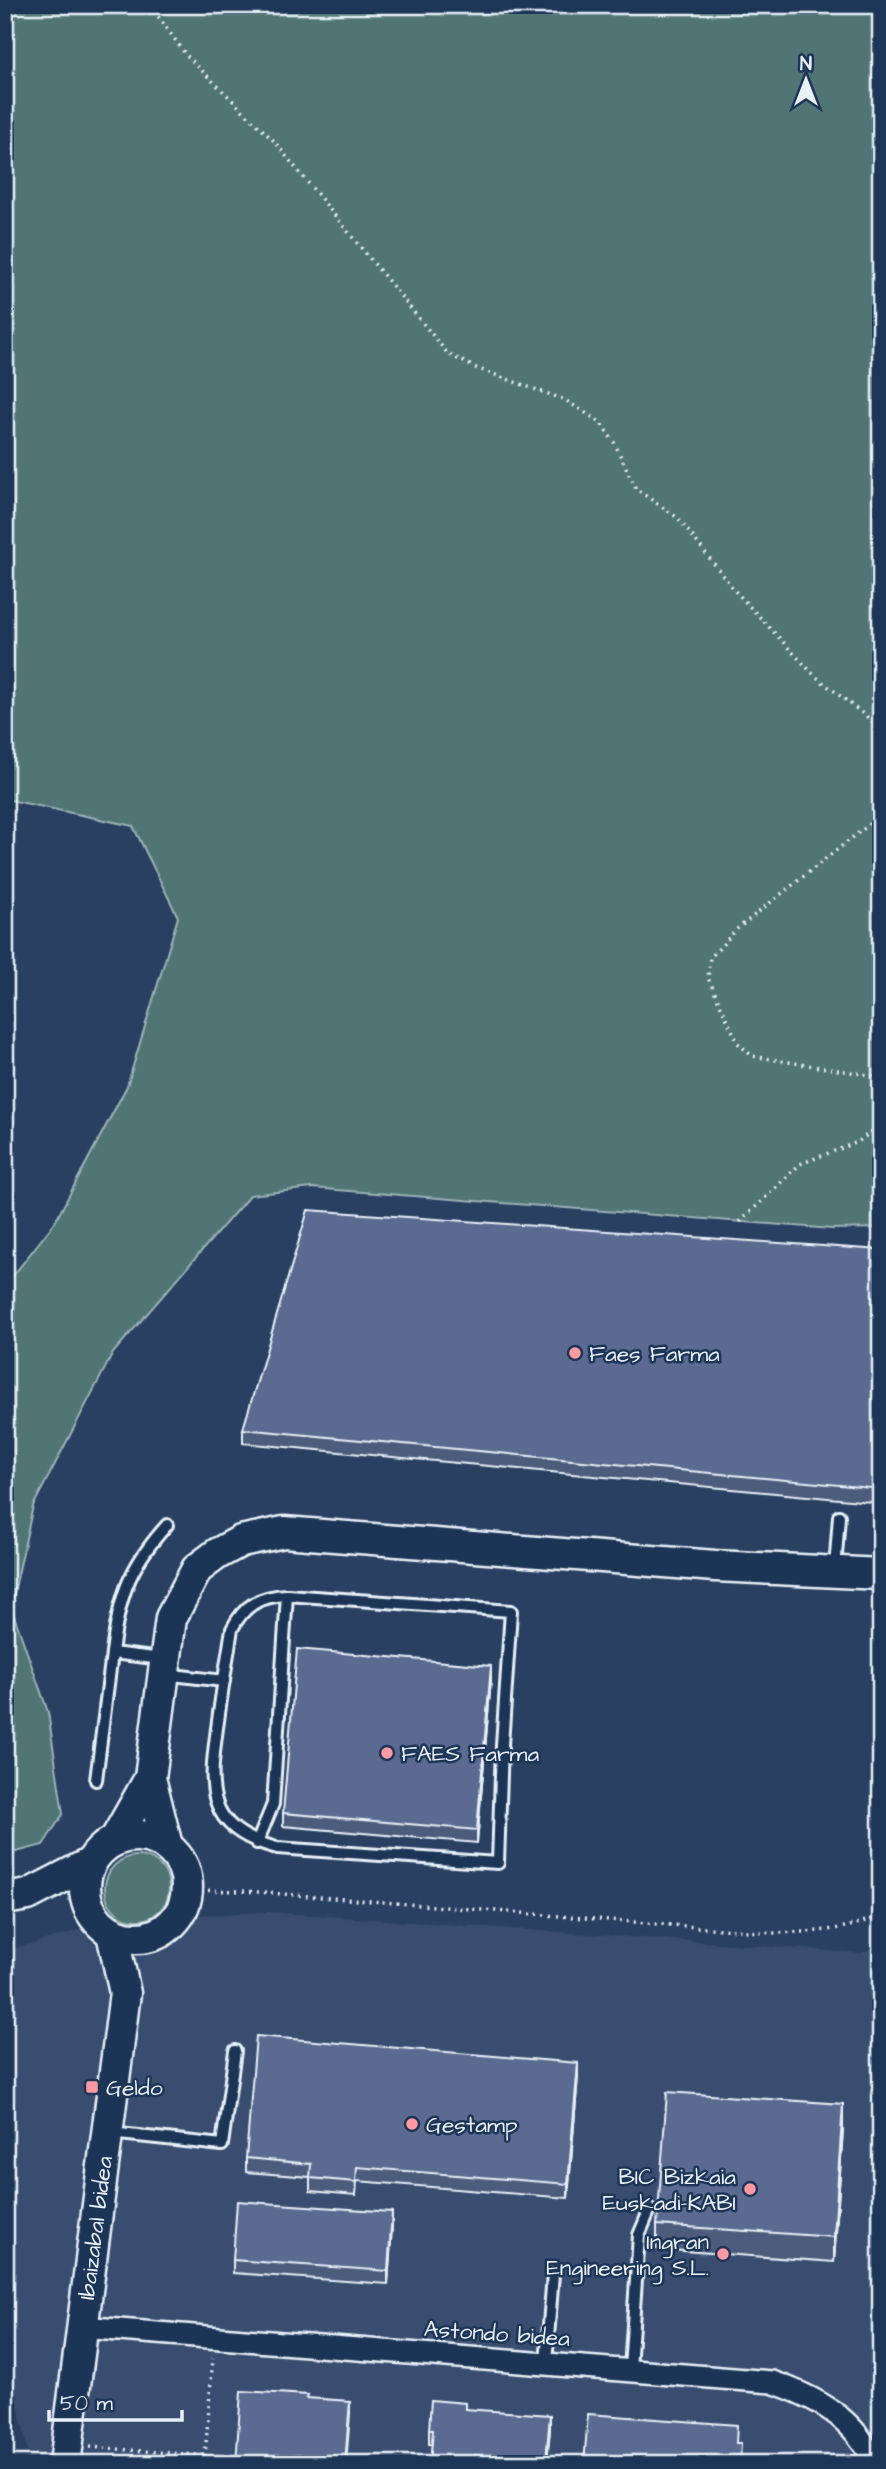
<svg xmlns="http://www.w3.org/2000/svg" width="886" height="2469" font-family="'Architects Daughter',sans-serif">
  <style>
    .built { fill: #384d70 }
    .green { fill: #517475; stroke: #9cb2b6; stroke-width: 2 }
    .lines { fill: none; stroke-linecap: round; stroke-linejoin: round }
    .lane-casing { stroke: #e8f1f8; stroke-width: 16 }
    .street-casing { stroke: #e8f1f8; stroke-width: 26 }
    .secondary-casing { stroke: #e8f1f8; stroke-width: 35 }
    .path { stroke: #e8f1f8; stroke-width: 3.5; stroke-dasharray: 2 5; stroke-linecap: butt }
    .lane { stroke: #1d3557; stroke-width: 10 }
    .street { stroke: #1d3557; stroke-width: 21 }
    .secondary { stroke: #1d3557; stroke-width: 30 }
    .wall { fill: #4d5c7c; stroke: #e8f1f8; stroke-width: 2 }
    .shaded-wall { fill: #3f4b65; stroke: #e8f1f8; stroke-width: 2 }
    .building { fill: #5a6b90; stroke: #e8f1f8; stroke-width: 2 }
    .poi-dot { fill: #ff9aa2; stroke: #1d3557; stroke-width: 2.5 }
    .labels { text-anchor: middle; stroke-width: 5; stroke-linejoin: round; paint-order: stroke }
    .poi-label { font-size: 23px; fill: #e8f1f8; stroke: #1d3557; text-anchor: start }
    .street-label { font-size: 23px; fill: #e8f1f8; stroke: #1d3557 }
  </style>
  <rect width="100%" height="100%" fill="#294062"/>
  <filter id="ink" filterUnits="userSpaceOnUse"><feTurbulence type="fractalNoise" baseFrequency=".0143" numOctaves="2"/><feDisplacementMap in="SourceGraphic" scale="14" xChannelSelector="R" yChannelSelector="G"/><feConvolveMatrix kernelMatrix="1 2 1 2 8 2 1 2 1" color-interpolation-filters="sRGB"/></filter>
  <g filter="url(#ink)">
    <path class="built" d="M267,1912L862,1953L881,1943V2464H26L28,2452L5,2341V1951L120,1919Z"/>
    <g class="green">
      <path d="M5,5H881V1228L832,1229L312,1188L250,1195L113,1353L33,1506L11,1607L48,1712L63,1814L43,1845L5,1855V1286L55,1222L127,1086L178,917L133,826L5,799Z"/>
      <circle cx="137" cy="1888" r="32"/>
    </g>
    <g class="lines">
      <g class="lane-casing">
        <g id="lane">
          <path d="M835,1569L839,1516"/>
          <path d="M287,1595L511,1611L502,1745L498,1863L277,1848C202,1828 209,1786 218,1721C222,1690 227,1660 232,1629C244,1605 260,1596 287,1595Z"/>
          <path d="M162,1659L112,1653C119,1597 128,1568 167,1525"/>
          <path d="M164,1674L224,1681"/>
          <path d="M96,1780L112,1653"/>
          <path d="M257,1843L273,1804L287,1595"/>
          <path d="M110,2133L222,2145L235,2051"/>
          <path d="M546,2363L553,2274"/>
          <path d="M630,2369L639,2235L650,2209"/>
        </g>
      </g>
      <g class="street-casing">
        <path id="street" d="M81,2327L772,2382C816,2397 856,2419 875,2464"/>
      </g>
      <g class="secondary-casing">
        <g id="secondary">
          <circle cx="136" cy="1887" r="51"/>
          <path d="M115,1840L150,1778"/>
          <path d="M167,1846L150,1778L171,1618L197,1569L217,1554L241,1541L284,1532L715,1566L881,1574"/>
          <path d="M5,1899L28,1895L90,1863"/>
          <path id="s1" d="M65,2464L125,1993L112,1933"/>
        </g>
      </g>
      <g class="path">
        <path d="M150,5L186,55L273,140L448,354L476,368L565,400L600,422L614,442L636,489L678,518L736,592L815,676L881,728"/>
        <path d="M881,815L737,929L710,958L708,978L738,1043L752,1056L881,1077"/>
        <path d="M740,1222L800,1164L858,1142L881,1124"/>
        <path d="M187,1890L245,1891L772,1933C809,1932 847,1932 881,1914"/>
        <path d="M90,2447L237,2458"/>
        <path d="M205,2456L213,2358"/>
      </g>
      <use href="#lane" class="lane"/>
      <use href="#street" class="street"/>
      <use href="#secondary" class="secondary"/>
    </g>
    <g class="wall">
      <path d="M881,1250V1503L243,1443V1429Z"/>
      <path d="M491,1680L477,1843L283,1826V1813Z"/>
      <path d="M578,2076L568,2198L357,2181L356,2195L310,2191V2177L246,2172V2158Z"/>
      <path d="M843,2129L834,2262L657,2249V2225Z"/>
      <path d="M392,2226L388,2284L233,2273V2260Z"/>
      <path d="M465,2409L550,2429L547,2464H430L432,2444H429V2430Z"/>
    </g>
    <g class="shaded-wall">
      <path d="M491,1666V1680L477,1843V1830Z"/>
      <path d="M578,2063V2076L568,2198V2184Z"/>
      <path d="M843,2104V2129L834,2262V2237Z"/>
      <path d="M392,2212V2226L388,2284V2271Z"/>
      <path d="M350,2401V2414L346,2464H345Z"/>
      <path d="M550,2415V2429L546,2464Z"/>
    </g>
    <g class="building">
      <path d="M308,1210L881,1250V1489L243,1429Z"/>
      <path d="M297,1649L491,1666L477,1830L283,1813Z"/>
      <path d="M256,2036L578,2063L568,2184L357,2167L356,2182L310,2178L311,2164L246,2158Z"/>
      <path d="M667,2092L843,2104L834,2237L657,2225Z"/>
      <path d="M237,2201L392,2212L388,2271L233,2260Z"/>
      <path d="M241,2391L308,2395L307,2398L350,2401L345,2464H236Z"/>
      <path d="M431,2400L465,2403V2409L550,2415L546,2461L474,2455L473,2464H430L433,2430H429Z"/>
      <path d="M588,2414L737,2425L736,2443H741L740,2464H584Z"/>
    </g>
  </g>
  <g class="poi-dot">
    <circle cx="575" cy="1353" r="7"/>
    <circle cx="387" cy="1753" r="7"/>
    <rect x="85" y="2080" width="14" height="14" rx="3.5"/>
    <circle cx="412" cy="2124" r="7"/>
    <circle cx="750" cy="2189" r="7"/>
    <circle cx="723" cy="2254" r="7"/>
  </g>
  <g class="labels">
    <g class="poi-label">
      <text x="589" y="1361">Faes Farma</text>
      <text x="401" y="1761">FAES Farma</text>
      <text x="106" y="2095">Geldo</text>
      <text x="426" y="2132">Gestamp</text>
      <text x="736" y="2184" text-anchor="end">BIC Bizkaia<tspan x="736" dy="26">Euskadi-KABI</tspan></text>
      <text x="709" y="2249" text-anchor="end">Ingran<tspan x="709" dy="26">Engineering S.L.</tspan></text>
    </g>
    <g class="street-label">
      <text dy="8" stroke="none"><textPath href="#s1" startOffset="238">Ibaizabal bidea</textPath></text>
      <text transform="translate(497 2333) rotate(4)" y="8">Astondo bidea</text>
    </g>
  </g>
  <rect width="886" height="2469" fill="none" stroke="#1d3557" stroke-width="28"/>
  <rect x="14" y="14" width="858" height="2441" fill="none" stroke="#e8f1f8" stroke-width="2.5" filter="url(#ink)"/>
  <g transform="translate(806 80)" stroke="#1d3557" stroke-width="5" paint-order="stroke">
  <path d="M0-5L12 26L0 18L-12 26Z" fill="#e8f1f8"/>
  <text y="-10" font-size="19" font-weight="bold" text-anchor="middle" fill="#e8f1f8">N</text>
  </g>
  <path d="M49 2410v10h133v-10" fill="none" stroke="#e8f1f8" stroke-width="3.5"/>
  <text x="60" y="2410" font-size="21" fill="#e8f1f8" stroke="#1d3557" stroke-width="5" paint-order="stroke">50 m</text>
</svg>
